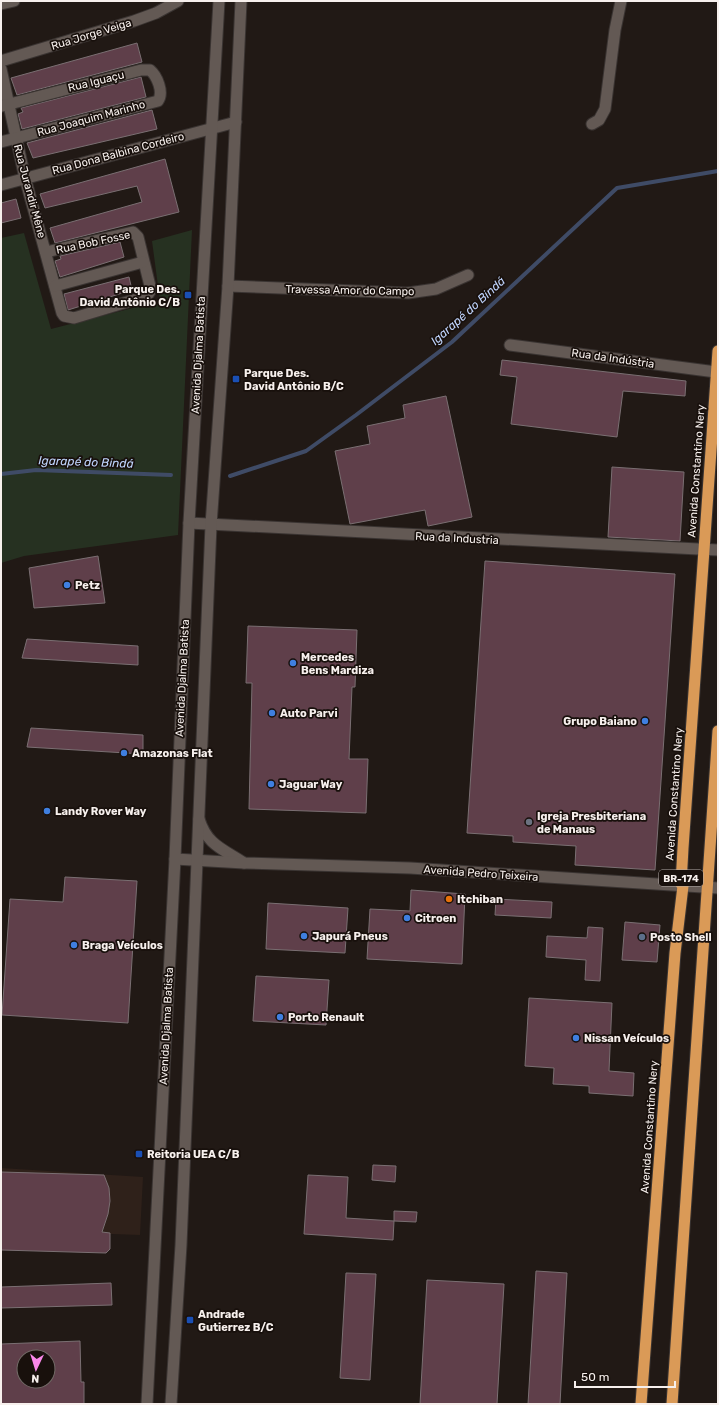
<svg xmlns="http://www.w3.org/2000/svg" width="719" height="1405" font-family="Rubik,sans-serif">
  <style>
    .built { fill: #2f211a }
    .green { fill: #263121 }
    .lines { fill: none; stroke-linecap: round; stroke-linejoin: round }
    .stream { stroke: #3f4b66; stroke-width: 4 }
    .building { fill: #5f3f4a; stroke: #7a6f72; fill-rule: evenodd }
    .minor-casing { stroke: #3a3432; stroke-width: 13 }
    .tertiary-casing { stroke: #3a3432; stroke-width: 13 }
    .secondary-casing { stroke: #3a3432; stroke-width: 13 }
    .trunk-casing { stroke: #3a3432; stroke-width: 13 }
    .minor { stroke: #635954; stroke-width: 11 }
    .tertiary { stroke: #635954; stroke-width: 11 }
    .secondary { stroke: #635954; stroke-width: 11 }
    .trunk { stroke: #da9a57; stroke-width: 11 }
    .transit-dot { fill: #1a4fb4; stroke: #18100c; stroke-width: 1.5 }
    .shop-dot { fill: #3f7fe0; stroke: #18100c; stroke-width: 1.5 }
    .worship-dot { fill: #6b7280; stroke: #18100c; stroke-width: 1.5 }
    .food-dot { fill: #e8710a; stroke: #18100c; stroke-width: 1.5 }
    .service-dot { fill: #5c6f8a; stroke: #18100c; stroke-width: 1.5 }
    .labels { text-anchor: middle; stroke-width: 3.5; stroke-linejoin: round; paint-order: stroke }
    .shield { fill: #18100c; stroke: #b4adaa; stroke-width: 1 }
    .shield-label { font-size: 10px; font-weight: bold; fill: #f7f0ed }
    .street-label { font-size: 11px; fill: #f7f0ed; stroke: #18100c }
    .poi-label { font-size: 11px; font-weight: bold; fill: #f7f0ed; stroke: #18100c; text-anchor: start }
    .water-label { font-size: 12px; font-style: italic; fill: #c0d5fe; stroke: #18100c }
  </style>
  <rect width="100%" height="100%" fill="#211915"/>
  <path class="built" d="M1,1168L143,1177L140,1235L1,1230Z"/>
  <path class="green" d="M192,230L178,535L24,556L1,563V238L24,233L51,329L160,301L152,241Z"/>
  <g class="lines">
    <g class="stream">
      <path d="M1,474L36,470L171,475"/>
      <path d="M230,476L306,451L356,415L452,342L617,188L718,171"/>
    </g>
  </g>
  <g class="building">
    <path d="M137,43L142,62L17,95L11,78Z"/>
    <path d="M141,77L146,97L22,129L18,114L23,112L21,108Z"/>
    <path d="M152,110L157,129L33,158L27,143Z"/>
    <path d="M165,159L179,212L55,243L50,228L142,202L137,186L45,208L40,194Z"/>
    <path d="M16,199L21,218L1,223V203Z"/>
    <path d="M120,242L124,257L60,277L55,261L61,259L60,256Z"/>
    <path d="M129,277L132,290L68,310L64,294Z"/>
    <path d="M502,360L686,381L685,396L623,391L617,437L511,424L517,377L500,375Z"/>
    <path d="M446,396L472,517L428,526L425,510L350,524L335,451L370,444L367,426L405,418L403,405Z"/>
    <path d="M612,467L684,472L680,541L608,537Z"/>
    <path d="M98,556L105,603L34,608L29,568Z"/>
    <path d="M485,561L675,574L655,870L575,865L576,846L513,842V836L467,833Z"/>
    <path d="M248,626L357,630L355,687H352L349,759H368L366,813L249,809L252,683H246Z"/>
    <path d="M27,639L138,646V665L22,658Z"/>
    <path d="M31,728L143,735V754L27,747Z"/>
    <path d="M65,877L137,881L128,1023L2,1015L10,899L63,902Z"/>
    <path d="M411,890L465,894L462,964L367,959L370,909L410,911Z"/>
    <path d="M496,899L552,902L551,918L495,915Z"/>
    <path d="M268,903L348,908L345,953L266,949Z"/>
    <path d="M625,922L660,925L657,962L622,960Z"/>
    <path d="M588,927L603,928L600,981L585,980L586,960L546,957L547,936L587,938Z"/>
    <path d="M256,976L329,980L326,1025L253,1021Z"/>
    <path d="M529,998L612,1003L609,1071L634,1073L633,1096L589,1093V1086L553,1084L554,1068L525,1066Z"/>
    <path d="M373,1165L396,1166L395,1182L372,1180Z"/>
    <path d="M1,1172L104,1175L109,1188L110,1201L108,1214L102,1232L110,1233V1249L106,1253L1,1250Z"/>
    <path d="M308,1175L348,1177L346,1218L394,1221L393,1240L304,1234Z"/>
    <path d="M394,1211L417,1212L416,1222L394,1221Z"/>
    <path d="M536,1271L567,1273L560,1404H528Z"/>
    <path d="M346,1273L376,1274L370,1380L340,1378Z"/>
    <path d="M427,1280L504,1284L497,1404H420Z"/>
    <path d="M111,1283L112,1305L1,1308V1287Z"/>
    <path d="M80,1341L81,1382H84V1404H1V1344ZM24,1357H48V1383L24,1384Z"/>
  </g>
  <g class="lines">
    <g class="minor-casing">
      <g id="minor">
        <path d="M1,4L14,1"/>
        <path d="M1,69L25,178L62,313L64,316L74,318L147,296L151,290L138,237L133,232L46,252"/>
        <path d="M592,124L599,120L605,109L615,30L621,1"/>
        <path d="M1,142L158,101C164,92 157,76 150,70H141L2,106"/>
        <path d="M55,286L143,262"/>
        <path d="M228,286L408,293L436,289L468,275"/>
        <path d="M510,345L716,372"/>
      </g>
    </g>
    <g class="tertiary-casing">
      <g id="tertiary">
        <path d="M1,61L134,21L156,13L178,1"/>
        <path d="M1,185L236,122"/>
        <path d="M189,523L718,550"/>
        <path d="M199,819C207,845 223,849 244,863"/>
        <path d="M175,859L244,863L410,868L718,888"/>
      </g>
    </g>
    <g class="secondary-casing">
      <g id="secondary">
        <path d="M147,1404L175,859L189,523L219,1"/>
        <path d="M171,1404L181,1245L211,525L228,286L241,1"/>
      </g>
    </g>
    <g class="trunk-casing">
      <g id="trunk">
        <path d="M641,1404L675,953L683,886L681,884L683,848L718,351"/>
        <path d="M672,1404L718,731"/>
      </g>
    </g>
    <use href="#minor" class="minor"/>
    <use href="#tertiary" class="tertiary"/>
    <use href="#secondary" class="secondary"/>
    <use href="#trunk" class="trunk"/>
  </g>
  <g class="transit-dot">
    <rect x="184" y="291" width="8" height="8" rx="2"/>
    <rect x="232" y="375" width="8" height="8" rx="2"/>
    <rect x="135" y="1150" width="8" height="8" rx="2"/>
    <rect x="186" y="1316" width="8" height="8" rx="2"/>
  </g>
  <g class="shop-dot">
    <circle cx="67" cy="585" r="4"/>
    <circle cx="293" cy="663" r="4"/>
    <circle cx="272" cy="713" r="4"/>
    <circle cx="645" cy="721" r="4"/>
    <circle cx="124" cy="753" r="4"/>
    <circle cx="271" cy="784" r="4"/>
    <circle cx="47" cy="811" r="4"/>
    <circle cx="407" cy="918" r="4"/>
    <circle cx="304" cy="936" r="4"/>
    <circle cx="74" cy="945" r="4"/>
    <circle cx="280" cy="1017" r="4"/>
    <circle cx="576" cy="1038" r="4"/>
  </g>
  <circle class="worship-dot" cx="529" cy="822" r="4"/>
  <circle class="food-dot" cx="449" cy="899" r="4"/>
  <circle class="service-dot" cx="642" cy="937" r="4"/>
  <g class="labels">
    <rect class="shield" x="659" y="870" width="44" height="16" rx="3"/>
    <g class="shield-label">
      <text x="681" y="882">BR-174</text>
    </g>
    <g class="street-label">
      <text transform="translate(91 34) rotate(-17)" y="4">Rua Jorge Veiga</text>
      <text transform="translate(96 81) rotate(-14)" y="4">Rua Iguaçu</text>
      <text transform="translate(91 118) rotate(-15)" y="4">Rua Joaquim Marinho</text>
      <text transform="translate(118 153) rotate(-15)" y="4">Rua Dona Balbina Cordeiro</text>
      <text transform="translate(30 191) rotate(75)" y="4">Rua Jurandir Mêne</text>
      <text transform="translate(93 242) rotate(-12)" y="4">Rua Bob Fosse</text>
      <text transform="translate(350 290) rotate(1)" y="4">Travessa Amor do Campo</text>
      <text transform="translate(198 355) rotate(-87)" y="4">Avenida Djalma Batista</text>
      <text transform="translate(613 358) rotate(8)" y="4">Rua da Indústria</text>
      <text transform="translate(696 471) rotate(-86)" y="4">Avenida Constantino Nery</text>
      <text transform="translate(457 538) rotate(3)" y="4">Rua da Industria</text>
      <text transform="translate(182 678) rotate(-87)" y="4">Avenida Djalma Batista</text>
      <text transform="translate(674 794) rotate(-86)" y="4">Avenida Constantino Nery</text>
      <text transform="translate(481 873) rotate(4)" y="4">Avenida Pedro Teixeira</text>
      <text transform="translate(166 1026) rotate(-87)" y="4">Avenida Djalma Batista</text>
      <text transform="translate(649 1127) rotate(-86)" y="4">Avenida Constantino Nery</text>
    </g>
    <g class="poi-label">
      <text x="180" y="293" text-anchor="end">Parque Des.<tspan x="180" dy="13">David Antônio C/B</tspan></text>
      <text x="244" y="377">Parque Des.<tspan x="244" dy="13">David Antônio B/C</tspan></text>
      <text x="75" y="589">Petz</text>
      <text x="301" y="661">Mercedes<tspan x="301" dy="13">Bens Mardiza</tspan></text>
      <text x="280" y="717">Auto Parvi</text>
      <text x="637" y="725" text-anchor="end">Grupo Baiano</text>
      <text x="132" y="757">Amazonas Flat</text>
      <text x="279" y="788">Jaguar Way</text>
      <text x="55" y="815">Landy Rover Way</text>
      <text x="537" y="820">Igreja Presbiteriana<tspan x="537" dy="13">de Manaus</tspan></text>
      <text x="457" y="903">Itchiban</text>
      <text x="415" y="922">Citroen</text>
      <text x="312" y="940">Japurá Pneus</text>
      <text x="650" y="941">Posto Shell</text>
      <text x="82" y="949">Braga Veículos</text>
      <text x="288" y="1021">Porto Renault</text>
      <text x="584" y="1042">Nissan Veículos</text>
      <text x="147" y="1158">Reitoria UEA C/B</text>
      <text x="198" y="1318">Andrade<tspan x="198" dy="13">Gutierrez B/C</tspan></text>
    </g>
    <g class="water-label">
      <text transform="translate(468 311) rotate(-42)" y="4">Igarapé do Bindá</text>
      <text transform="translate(86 462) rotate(2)" y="4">Igarapé do Bindá</text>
    </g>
  </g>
  <rect width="719" height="1405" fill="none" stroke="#f7f0ed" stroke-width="4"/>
  <g transform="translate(36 1369) rotate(184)"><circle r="19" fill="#18100c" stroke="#716a66"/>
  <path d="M0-3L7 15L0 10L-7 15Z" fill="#f987e9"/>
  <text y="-6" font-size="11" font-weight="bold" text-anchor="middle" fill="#f7f0ed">N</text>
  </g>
  <path d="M575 1381v6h100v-6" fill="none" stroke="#f7f0ed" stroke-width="2"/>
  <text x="581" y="1381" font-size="12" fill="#f7f0ed" stroke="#18100c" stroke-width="3" paint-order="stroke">50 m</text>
</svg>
